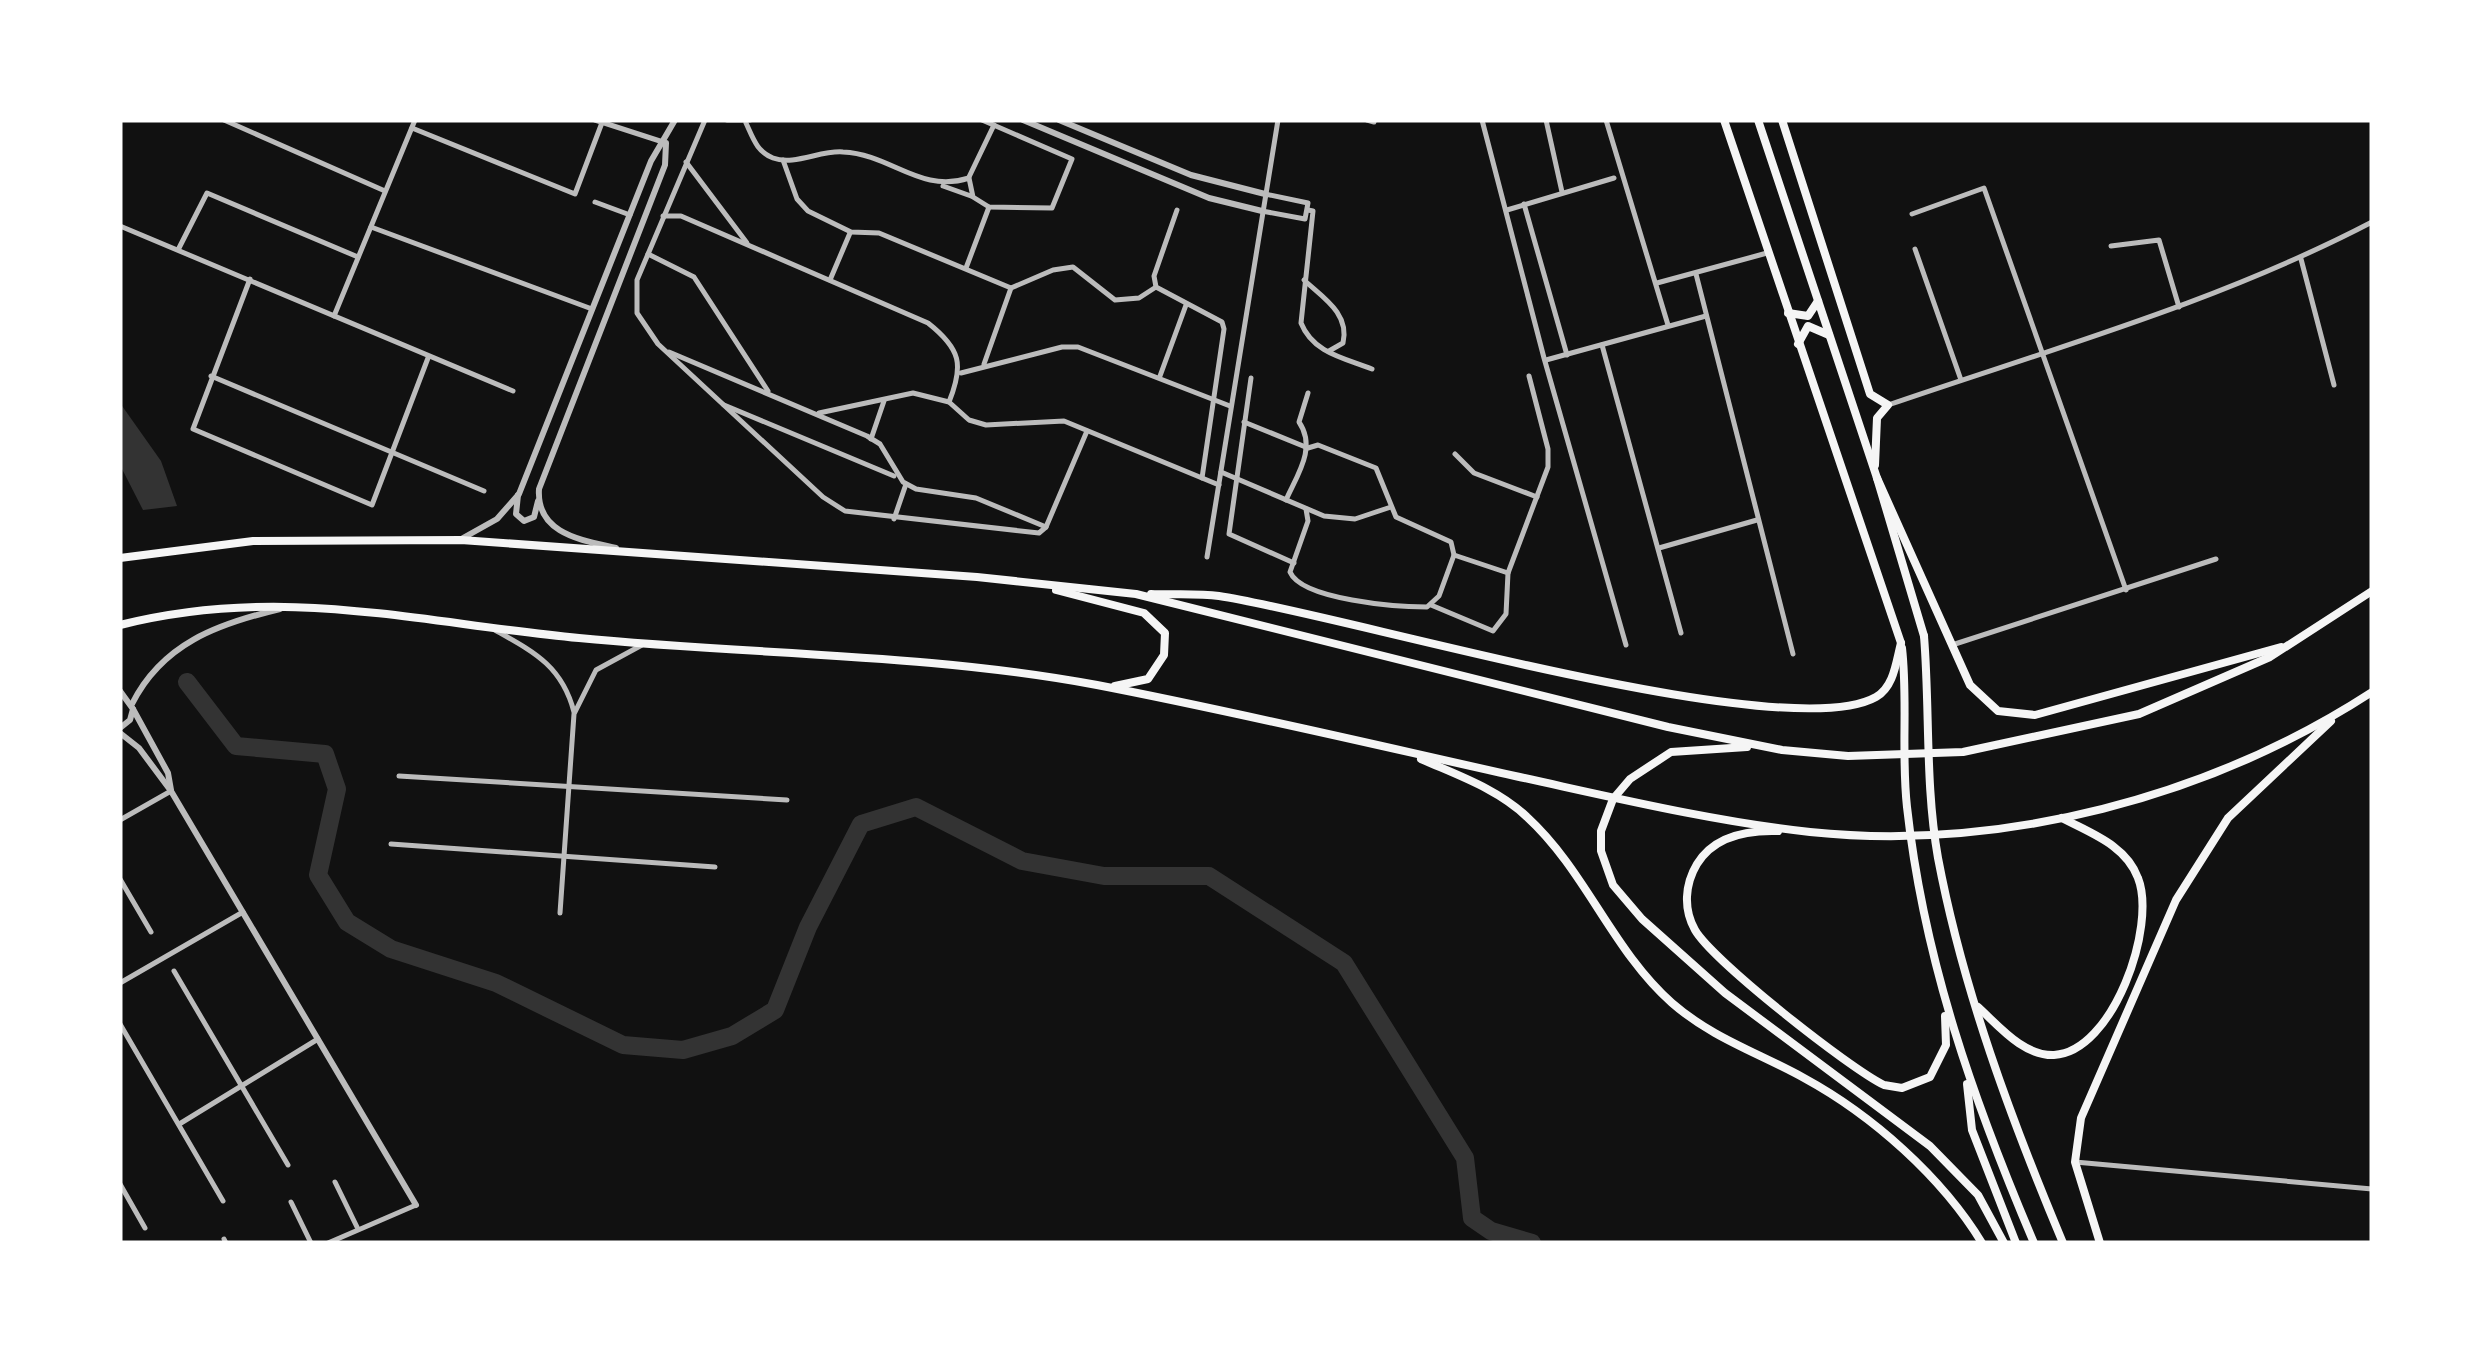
<svg xmlns="http://www.w3.org/2000/svg" width="2492" height="1363" font-family="'Roboto Condensed',sans-serif">
  <style>
    .water { fill: #333 }
    .lines { fill: none; stroke-linecap: round; stroke-linejoin: round }
    .river { stroke: #333; stroke-width: 18 }
    .minor { stroke: #bcbcbc; stroke-width: 5 }
    .tertiary { stroke: #bcbcbc; stroke-width: 6 }
    .primary { stroke: #f5f5f5; stroke-width: 8 }
    .trunk { stroke: #f5f5f5; stroke-width: 8 }
  </style>
  <rect width="100%" height="100%" fill="#111"/>
  <path class="water" d="M120,403L161,461L177,506L143,510L120,465Z"/>
  <g class="lines">
    <path class="river" d="M187,682L236,746L325,754L337,789L318,875L347,922L391,949L496,983L623,1045L683,1050L732,1036L775,1010L808,927L861,824L916,807L1022,861L1104,876H1209L1344,963L1465,1158L1472,1218L1491,1231L1532,1243"/>
    <g class="minor">
      <path d="M224,120L385,191"/>
      <path d="M595,120L663,142"/>
      <path d="M705,120L637,280V313L658,344L823,497L845,511L1039,533L1046,527L1087,431"/>
      <path d="M727,120H750"/>
      <path d="M1367,120L1374,122"/>
      <path d="M1482,120L1544,358L1626,645"/>
      <path d="M1546,120L1562,192"/>
      <path d="M1606,120L1668,325"/>
      <path d="M746,123C753,138 757,152 773,158C794,166 821,150 843,152C891,154 920,194 969,178L973,197L989,207L1052,208L1072,159L982,120"/>
      <path d="M412,128L575,194L603,120"/>
      <path d="M783,160L797,199L808,211L851,232L879,233L1011,288L1053,270L1073,267L1115,300L1139,298L1156,287"/>
      <path d="M686,162L747,243"/>
      <path d="M969,177L994,125"/>
      <path d="M943,186L971,196"/>
      <path d="M595,202L630,215"/>
      <path d="M1524,204L1567,355"/>
      <path d="M1177,210L1154,276L1156,287L1222,322L1224,329L1202,478"/>
      <path d="M1308,210L1313,211L1301,323C1313,353 1344,358 1372,369"/>
      <path d="M1507,210L1614,178"/>
      <path d="M1262,211L1305,219L1308,203L1265,194"/>
      <path d="M1912,214L1984,188L2126,590"/>
      <path d="M663,216H681L928,323C961,349 964,365 949,402"/>
      <path d="M120,226L513,391"/>
      <path d="M371,227L592,309"/>
      <path d="M2111,246L2159,240L2179,307"/>
      <path d="M179,248L207,193L358,257"/>
      <path d="M1915,249L1961,380"/>
      <path d="M648,254L694,277L768,391"/>
      <path d="M2301,259L2334,385"/>
      <path d="M966,268L989,207"/>
      <path d="M1696,274L1793,654"/>
      <path d="M250,279L193,429L372,505L428,358"/>
      <path d="M830,280L850,233"/>
      <path d="M1304,280C1322,297 1350,313 1343,343L1329,351"/>
      <path d="M1657,283L1767,253"/>
      <path d="M334,316L415,120"/>
      <path d="M1602,345L1681,633"/>
      <path d="M669,352L867,436L880,444L903,482L916,489L976,498L1046,527"/>
      <path d="M1546,360L1706,316"/>
      <path d="M984,364L1011,288"/>
      <path d="M961,373L1062,347H1078L1230,406"/>
      <path d="M211,376L484,491"/>
      <path d="M1160,376L1186,305"/>
      <path d="M1251,378L1229,534L1294,563"/>
      <path d="M724,405L894,476"/>
      <path d="M1888,405C2051,349 2219,302 2372,222"/>
      <path d="M819,413L913,393L949,402L969,420L986,425L1064,421L1219,485"/>
      <path d="M1244,422L1308,448L1318,445L1376,468L1396,517L1451,542L1454,555L1508,573"/>
      <path d="M871,439L884,401"/>
      <path d="M1455,454L1474,473L1537,497"/>
      <path d="M1221,472L1324,516L1355,519L1391,507"/>
      <path d="M1286,500C1297,475 1317,448 1299,422L1308,393"/>
      <path d="M1306,509L1308,521L1290,572C1302,600 1398,607 1427,607L1439,596L1454,555"/>
      <path d="M894,519L906,484"/>
      <path d="M1659,548L1757,520"/>
      <path d="M1207,557L1278,120"/>
      <path d="M1431,605L1493,631L1506,614L1508,573L1548,467V449L1529,376"/>
      <path d="M495,630C534,652 562,666 574,712"/>
      <path d="M1952,645L2216,559"/>
      <path d="M399,776L787,800"/>
      <path d="M120,820L171,791"/>
      <path d="M391,844L715,867"/>
      <path d="M120,879L151,932"/>
      <path d="M560,913L574,714L596,670L642,645"/>
      <path d="M174,971L288,1165"/>
      <path d="M120,983L243,912"/>
      <path d="M120,1024L223,1201"/>
      <path d="M181,1123L318,1039"/>
      <path d="M2075,1162L2372,1189"/>
      <path d="M335,1182L357,1227"/>
      <path d="M120,1184L145,1228"/>
      <path d="M291,1202L311,1243"/>
      <path d="M224,1239L226,1243"/>
      <path d="M328,1243L416,1205"/>
    </g>
    <g class="tertiary">
      <path d="M1023,120L1209,198L1262,211"/>
      <path d="M1059,120L1191,175L1265,194"/>
      <path d="M518,495L516,514L524,521L534,517L538,501"/>
      <path d="M463,538L497,519L519,494L651,161L675,120"/>
      <path d="M616,548C582,540 536,534 539,489L665,165L666,143"/>
      <path d="M120,691L133,709L130,720L120,728"/>
      <path d="M132,704C162,644 217,624 280,609"/>
      <path d="M133,709L168,773L171,790"/>
      <path d="M120,733L139,748L171,791L416,1205"/>
    </g>
    <g class="primary">
      <path d="M1724,120L1901,643"/>
      <path d="M1758,120L1877,478L1924,636"/>
      <path d="M1782,120L1870,394L1888,405L1877,418L1875,465"/>
      <path d="M1788,313L1808,316L1818,301"/>
      <path d="M1798,344L1808,326L1829,335"/>
    </g>
    <g class="trunk">
      <path d="M1877,478L1970,685L1998,711L2035,715L2281,647"/>
      <path d="M120,558L253,541L461,540L977,577L1136,594L1668,727L1782,750L1848,756L1963,752L2139,714L2270,657L2372,591"/>
      <path d="M1056,590L1144,613L1165,633L1164,655L1148,679L1115,686"/>
      <path d="M1151,594C1173,595 1197,593 1219,596C1341,614 1786,748 1876,697C1894,687 1896,662 1901,643"/>
      <path d="M120,625C284,584 418,623 579,638C751,655 926,653 1097,685C1237,712 1376,745 1515,776C1612,797 1711,821 1810,832C2003,852 2210,797 2372,692"/>
      <path d="M1924,636C1930,710 1925,785 1938,858C1963,990 2011,1119 2063,1243"/>
      <path d="M1902,648C1908,701 1901,754 1907,807C1924,961 1974,1102 2034,1243"/>
      <path d="M1747,747L1671,752L1630,779L1613,799L1601,831V851L1613,885L1642,919L1725,993L1930,1146L1978,1195L2004,1243"/>
      <path d="M1421,759C1457,775 1498,789 1527,817C1586,871 1612,950 1672,1003C1712,1038 1759,1053 1804,1078C1872,1115 1942,1177 1982,1243"/>
      <path d="M1778,831C1748,830 1714,836 1697,864C1685,884 1683,909 1695,930C1713,961 1849,1068 1884,1085L1902,1088L1930,1077L1946,1045L1945,1016"/>
      <path d="M1978,1007C1999,1026 2023,1056 2054,1055C2113,1052 2157,926 2138,878C2126,845 2090,833 2062,818"/>
      <path d="M1967,1084L1972,1130L2016,1243"/>
      <path d="M2100,1243L2075,1162L2081,1118L2176,900L2228,818L2331,721"/>
    </g>
  </g>
  <rect width="2492" height="1363" fill="none" stroke="#ffffff" stroke-width="245"/>
</svg>
